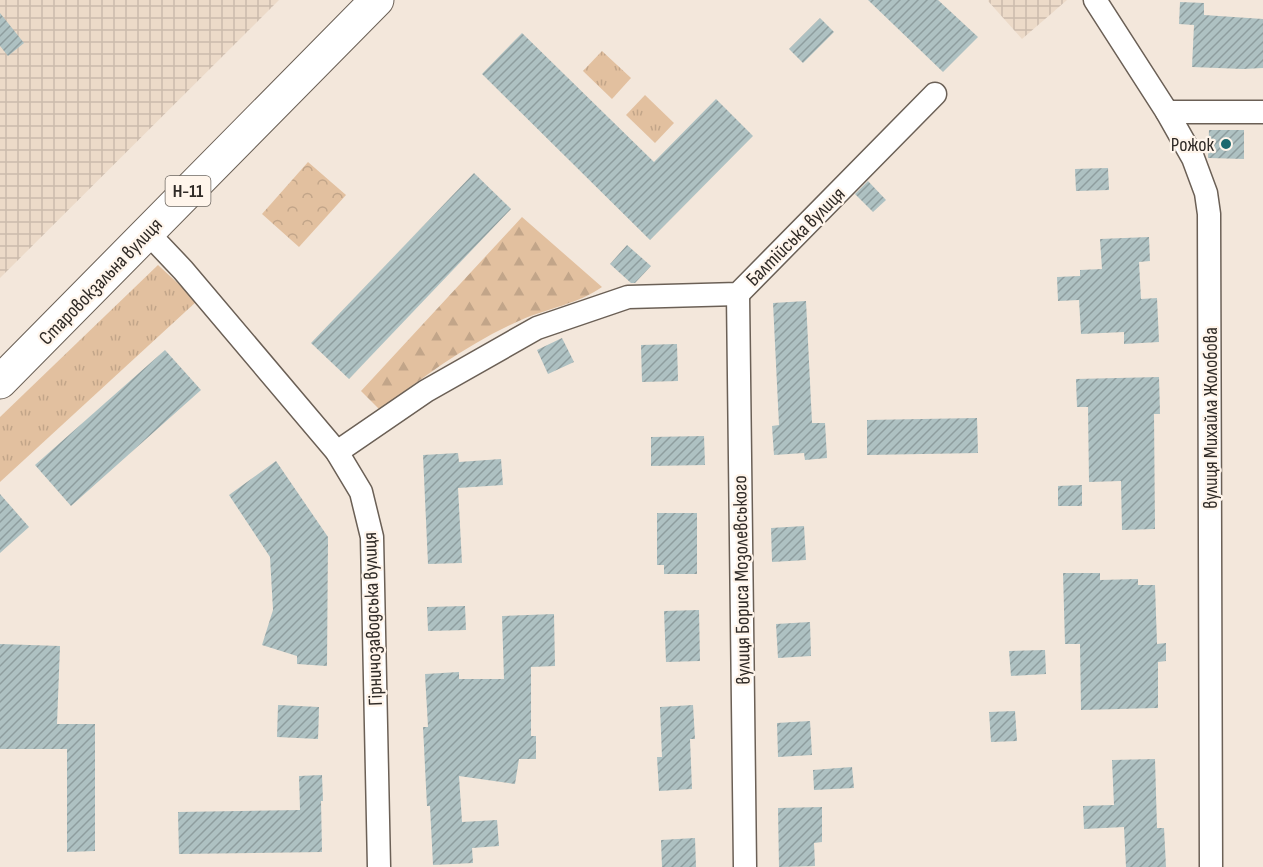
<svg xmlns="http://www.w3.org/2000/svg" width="1263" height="867" font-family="'Sofia Sans Condensed',sans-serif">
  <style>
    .industrial { fill: url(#industrial-grid) }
    .grass { fill: url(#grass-tufts) }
    .forest { fill: url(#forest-firs) }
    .park { fill: url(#park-crowns) }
    .building { fill: url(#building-hatch) }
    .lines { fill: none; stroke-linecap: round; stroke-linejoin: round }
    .minor-casing { stroke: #6b6056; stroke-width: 25 }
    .primary-casing { stroke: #6b6056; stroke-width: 35 }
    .minor { stroke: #fff; stroke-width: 22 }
    .primary { stroke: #fff; stroke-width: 33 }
    .poi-dot { fill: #1d696f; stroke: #fff5eb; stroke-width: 2 }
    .labels { text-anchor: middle; stroke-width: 4.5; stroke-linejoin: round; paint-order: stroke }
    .shield { fill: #fff5eb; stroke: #6e6862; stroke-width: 1.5 }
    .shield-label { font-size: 18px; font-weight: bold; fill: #302b27 }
    .poi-label { font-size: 20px; fill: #302b27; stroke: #fff5eb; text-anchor: end }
    .street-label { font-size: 20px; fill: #302b27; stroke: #fff5eb }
  </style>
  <defs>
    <pattern id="industrial-grid" width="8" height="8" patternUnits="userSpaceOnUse" patternTransform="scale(1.5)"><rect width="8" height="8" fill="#ecdac8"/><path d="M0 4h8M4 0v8" fill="none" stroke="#cbbbac"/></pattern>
    <pattern id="grass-tufts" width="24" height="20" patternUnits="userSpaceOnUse" patternTransform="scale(1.5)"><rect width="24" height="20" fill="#e2c09f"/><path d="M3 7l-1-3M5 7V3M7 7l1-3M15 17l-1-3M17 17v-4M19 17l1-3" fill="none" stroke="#c2a589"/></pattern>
    <pattern id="forest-firs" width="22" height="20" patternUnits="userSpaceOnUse" patternTransform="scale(1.5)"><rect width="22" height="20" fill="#e2c09f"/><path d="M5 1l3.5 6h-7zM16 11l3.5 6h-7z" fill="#c2a589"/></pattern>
    <pattern id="park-crowns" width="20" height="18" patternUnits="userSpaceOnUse" patternTransform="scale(1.5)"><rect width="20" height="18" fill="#e2c09f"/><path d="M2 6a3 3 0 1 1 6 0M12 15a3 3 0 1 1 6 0" fill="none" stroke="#c2a589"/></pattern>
    <pattern id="building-hatch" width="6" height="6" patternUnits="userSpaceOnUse" patternTransform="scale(1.5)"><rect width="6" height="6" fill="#aec1c2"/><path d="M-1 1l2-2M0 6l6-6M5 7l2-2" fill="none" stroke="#8e9d9e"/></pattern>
  </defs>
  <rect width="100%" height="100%" fill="#f3e7db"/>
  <g class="industrial">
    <path d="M0,0H279L0,278Z"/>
    <path d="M989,0H1067L1022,39L988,1Z"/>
  </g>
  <g class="grass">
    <path d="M602,51L631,78L612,99L583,71Z"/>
    <path d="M645,95L674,123L655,143L626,115Z"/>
    <path d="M158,265L197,301L0,482V417Z"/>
  </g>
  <path class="forest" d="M522,217L602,287C578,304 548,308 521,320C469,343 424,376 380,410L361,391Z"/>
  <path class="park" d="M308,162L346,195L299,247L262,214Z"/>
  <g class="building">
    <path d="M868,0H938L978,37L943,72Z"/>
    <path d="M1180,2L1204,3V15L1263,19V68L1243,69L1192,67L1194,25L1179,24Z"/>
    <path d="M0,13L24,43L8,56L0,46Z"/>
    <path d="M820,18L834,32L803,63L789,49Z"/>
    <path d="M522,33L654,162L716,99L753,136L650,240L482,74Z"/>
    <path d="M1209,130H1244V159L1208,158Z"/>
    <path d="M1108,168L1109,190L1076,191L1075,169Z"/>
    <path d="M474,173L511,209L349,379L311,343Z"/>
    <path d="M868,181L886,200L873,212L855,194Z"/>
    <path d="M1149,237L1150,261L1139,262L1141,299L1157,298L1159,342L1124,344V332L1081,334L1079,300L1058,301L1057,277L1080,276V270L1102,269L1100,239Z"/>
    <path d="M627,245L651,266L635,283H631L610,264Z"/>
    <path d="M806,301L812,423H825L827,458L805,460L804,453L774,455L772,426L779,425L773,303Z"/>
    <path d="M562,338L574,362L548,374L537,350Z"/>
    <path d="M677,344L678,381L642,382L641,345Z"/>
    <path d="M165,350L201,390L71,506L35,465Z"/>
    <path d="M1159,377L1160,414H1154L1155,529L1122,530L1121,481L1089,482L1088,407H1077L1076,379Z"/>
    <path d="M977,418L978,453L867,455V420Z"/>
    <path d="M704,436L705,465L651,466V437Z"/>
    <path d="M458,453L459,462L501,459L503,485L458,488L462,563L428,564L423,455Z"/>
    <path d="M276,461L328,537L327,666L297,664V656L262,645L273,610L270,557L229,495Z"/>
    <path d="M1082,485V506H1058V486Z"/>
    <path d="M0,494L29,527L0,553Z"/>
    <path d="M657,513H697V574H664V565H657Z"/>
    <path d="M804,526L806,560L772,562L771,528Z"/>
    <path d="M1063,573H1100V580L1138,579V585H1155L1157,644L1166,643V661L1158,662V708L1081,710L1080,644H1065Z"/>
    <path d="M465,606L466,630L428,631L427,607Z"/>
    <path d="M699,610L700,661L666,662L664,611Z"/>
    <path d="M554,614L555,666L531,667V736H536V759H519L515,784L459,776L462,822L497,820L499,846L472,848L473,863L433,865L430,806H427L423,727H428L425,674L459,672V679H504L502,616Z"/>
    <path d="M810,622L811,656L778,658L776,624Z"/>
    <path d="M0,644L60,646L57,724H95V851L67,852V749H0Z"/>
    <path d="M1045,650L1046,674L1011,676L1009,651Z"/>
    <path d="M278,705L319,707L318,739L277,737Z"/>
    <path d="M693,705L695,739H690L692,789L659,791L657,757H662L660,707Z"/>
    <path d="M1015,711L1017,741L991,742L989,712Z"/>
    <path d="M810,721L812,755L778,757L777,723Z"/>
    <path d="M1155,759L1157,828H1164L1166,867H1126L1124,827L1084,829L1083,806L1114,805L1112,760Z"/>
    <path d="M852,767L854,788L814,790L813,770Z"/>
    <path d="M322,775L323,801H321L322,852L179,854L178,812L300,810L299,776Z"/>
    <path d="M822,807V842L814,843L815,866L779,867L778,808Z"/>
    <path d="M695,838L696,867H662L661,840Z"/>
  </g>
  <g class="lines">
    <g class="minor-casing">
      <g id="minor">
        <path d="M1095,0L1167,112L1193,158L1206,193L1209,214L1211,867"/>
        <path d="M1167,112H1263"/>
        <path d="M147,232L183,270L337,452L361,492L372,537L379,867"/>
        <path d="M738,294L745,867"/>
        <path d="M337,452L426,391L537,328L628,297L738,294L935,94"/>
      </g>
    </g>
    <g class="primary-casing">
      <path id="primary" d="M0,382L377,0"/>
    </g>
    <use href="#minor" class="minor"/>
    <use href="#primary" class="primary"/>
  </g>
  <circle class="poi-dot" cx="1226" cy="144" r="6"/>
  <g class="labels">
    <rect class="shield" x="165.5" y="176" width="45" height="30" rx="4.5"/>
    <g class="shield-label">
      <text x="188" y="197">Н-11</text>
    </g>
    <g class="poi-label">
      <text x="1214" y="151">Рожок</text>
    </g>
    <g class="street-label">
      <text transform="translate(795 236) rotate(-45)" y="7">Балтійська вулиця</text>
      <text transform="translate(100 281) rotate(-46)" y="7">Старовокзальна вулиця</text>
      <text transform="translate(1210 418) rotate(-90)" y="7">вулиця Михайла Жолобова</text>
      <text transform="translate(741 580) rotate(-91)" y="7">вулиця Бориса Мозолевського</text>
      <text transform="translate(372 619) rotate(-92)" y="7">Гірничозаводська вулиця</text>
    </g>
  </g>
</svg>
